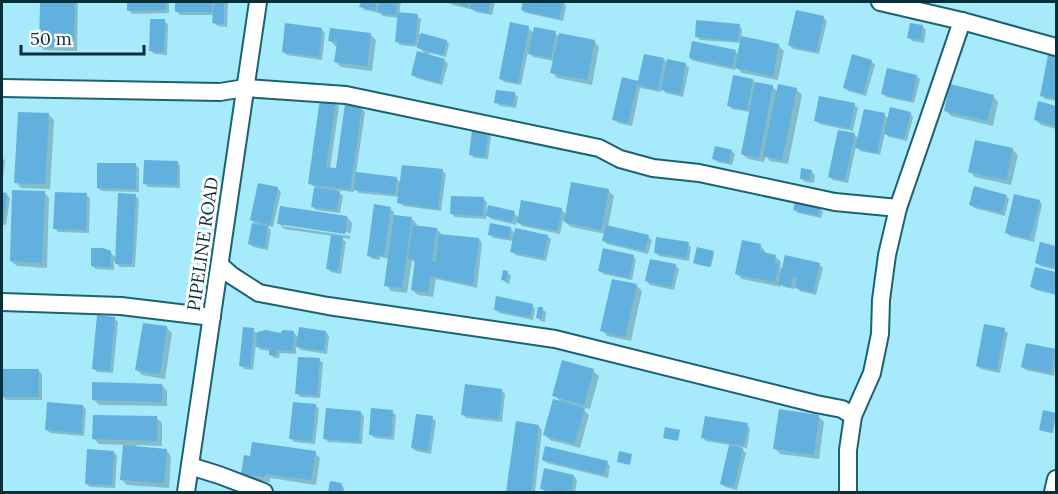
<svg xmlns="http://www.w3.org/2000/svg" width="1058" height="494" font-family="Lora,serif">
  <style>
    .shadow { fill: #0003 }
    .building { fill: #61b0de }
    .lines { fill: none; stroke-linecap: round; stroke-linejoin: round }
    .minor-casing { stroke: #1b6272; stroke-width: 20 }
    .minor { stroke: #fff; stroke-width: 16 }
    .labels { text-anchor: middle; stroke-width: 6; stroke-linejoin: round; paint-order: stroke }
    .street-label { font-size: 18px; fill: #072f38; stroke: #fefefe }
  </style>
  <rect width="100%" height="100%" fill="#a6eafc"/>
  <g class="shadow">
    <path d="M42,2H78L77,51L44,50L41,47Z"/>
    <path d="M129,2H169V13L132,14L129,10Z"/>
    <path d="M177,2H228L227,27L218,26L214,23V15H180L177,12Z"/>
    <path d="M362,2H401L399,14L417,16L421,19L419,34L446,41L449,44L446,57L429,53V56L444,60L448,64L442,85L416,78L412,75L426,55L419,47L400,45L397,42L399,18L383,16L380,13L365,10L361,7Z"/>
    <path d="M446,2H495L492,15L475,12L471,8L470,9L453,5Z"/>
    <path d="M524,2H563L566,6L563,21L526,13L522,10Z"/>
    <path d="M823,17L827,21L819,54L793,49L789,45Z"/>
    <path d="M164,21L168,24L167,55L154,54L151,51Z"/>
    <path d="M739,26L742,29L741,38L778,45L784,51L778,80L742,73L736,67L735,70L694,61L690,58L735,51L739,55L741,43L700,40L697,36Z"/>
    <path d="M923,27L926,30L924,43L912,41L909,37Z"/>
    <path d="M528,28L534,33H555L559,37L594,41L599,47L592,85L557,78L552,72L554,61L533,57L528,52L521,85L504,82L501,79Z"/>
    <path d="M321,29L325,33L322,60L287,55L283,52Z"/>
    <path d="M370,34L376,40L372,71L341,67L336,62L338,46H335L330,40Z"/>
    <path d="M1049,57L1056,58V101L1045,99L1042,95Z"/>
    <path d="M664,59L667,63L685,64L689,68L683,97L666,93L662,89L661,92L640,88L632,126L618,123L614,119L623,79L639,82Z"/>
    <path d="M871,61L875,65L866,96L848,91L844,87Z"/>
    <path d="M916,76L920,79L914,103L886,97L883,93Z"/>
    <path d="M753,80L756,84L773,87L778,92L797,90L802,95L788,164L770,161L766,156L764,162L748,159L742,154L750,112L732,109L729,105Z"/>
    <path d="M514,93L518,97L516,108L500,106L496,102Z"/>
    <path d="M993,96L998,102L993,126L951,116L945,110Z"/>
    <path d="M335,103L339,106L330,169L338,170L361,108L365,112L356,174L397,179L402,184L442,171L446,174L441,211L403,206L399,202L400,197L359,193L354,188V192L336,190L343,196L340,213L316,210L312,206L315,187L309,183Z"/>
    <path d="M1039,103L1056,108V129L1041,125L1035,119Z"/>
    <path d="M854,105L858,108L853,131L819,124L816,121Z"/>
    <path d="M910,113L913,117L907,141L889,137L885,133L880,155L860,151L856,146L848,183L833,180L829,177L854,134L859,139L884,115L889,119Z"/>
    <path d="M49,115L54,120L50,189L21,188L16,182Z"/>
    <path d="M487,133L491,136L488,159L474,158L471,155Z"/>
    <path d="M1012,149L1018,155L1011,185L975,177L969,171Z"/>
    <path d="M731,151L735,154L732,165L717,162L713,158Z"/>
    <path d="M2,157L5,161L2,185Z"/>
    <path d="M177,162L180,166V188L148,187L145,184Z"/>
    <path d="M135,165L139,168V192L102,191L98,188Z"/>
    <path d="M811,171L815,175L814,183L805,182L801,178Z"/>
    <path d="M277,188L281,192L273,227L266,226L271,230L268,250L253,247L250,244L257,225L251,220Z"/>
    <path d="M609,191L614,196L608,227L648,237L652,240L648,254L607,244L604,240L606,234L571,227L563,220L560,234L522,226L517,221L516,225L491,219L487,215L514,213L519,218L561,209L567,215Z"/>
    <path d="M44,192L49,198L47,268L17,266L11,261Z"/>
    <path d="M2,193L6,194L10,198L6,225H2Z"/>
    <path d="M86,195L90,198L89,233L58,232L55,228Z"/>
    <path d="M135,196L139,199L135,267H120L114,261V270L96,269L92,266L110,252L117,259Z"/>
    <path d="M1006,196L1009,199L1005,216L974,208L971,205Z"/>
    <path d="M483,199L487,202L486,219L455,217L452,214Z"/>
    <path d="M1039,201L1042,204L1034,242L1010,236L1007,233Z"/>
    <path d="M819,208L823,212L821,218L798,213L795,210Z"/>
    <path d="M391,209L394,212V216L411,218L417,224L416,227L437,229L443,236L479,239L482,243L477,288L436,279L433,297L418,295L412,290L416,264L412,260L407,293L391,291L386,285L389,259L380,257V260L372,259L369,255Z"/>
    <path d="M347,217L352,223L351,233L283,223V226L350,236V239L341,237L346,242L341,274L331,272L328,269L333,236L284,229L279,223Z"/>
    <path d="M511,229L515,234L547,236L551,239L546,261L515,255L512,251L514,241L493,238L490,234Z"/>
    <path d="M688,244L691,247L689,261L659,256L656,253Z"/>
    <path d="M1041,244L1056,248V270L1040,266L1036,262Z"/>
    <path d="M760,245L765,251V254L775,256L781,262L780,267L783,270L819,264L823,268L816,295L800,291L795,286L794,289L784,287L781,284V287L742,279L736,273Z"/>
    <path d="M713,252L714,254L711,267L696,264Z"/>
    <path d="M633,256L636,260L632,280L603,274L600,271Z"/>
    <path d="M675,265L679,269L674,290L650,285L647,281Z"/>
    <path d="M1036,269L1056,273V295L1036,290L1032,287Z"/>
    <path d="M507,272L511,276L509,284L506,283L503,279Z"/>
    <path d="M636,285L642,291L631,341L607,336L602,330Z"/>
    <path d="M532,305L535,309L533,320L499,313L495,309Z"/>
    <path d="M542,309L546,312L545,322L541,321L538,318Z"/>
    <path d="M114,318L118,322L113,373L97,372L93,368Z"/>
    <path d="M167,328L172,333L165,379L142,375L137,370Z"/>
    <path d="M253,330L258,334L281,335L294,333L299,338L326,332L329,336L327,354L301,350L296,345V354L280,353L279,358H274L270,354L271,351L261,350L256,345L253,370L244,369L240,365Z"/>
    <path d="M1004,330L1008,333L1000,373L981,369L977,366Z"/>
    <path d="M1055,350L1056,351V366L1054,376L1026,370L1022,367Z"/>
    <path d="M319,360L323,363L320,398L300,397L297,393Z"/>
    <path d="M39,371L42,374V400H6L2,396Z"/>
    <path d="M593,371L599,376L590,409L581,407L589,415L580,448L550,440L544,434L563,404L554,395Z"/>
    <path d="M162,385L167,391V406L99,405L93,399Z"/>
    <path d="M502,390L505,394L502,422L466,418L463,414Z"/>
    <path d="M315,405L319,409L315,444L294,442L291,438Z"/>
    <path d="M83,406L86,410L84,436L50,433L47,430Z"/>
    <path d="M392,412L396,415L394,440L375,438L371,435Z"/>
    <path d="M361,413L364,416L362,444L328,442L325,438Z"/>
    <path d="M1055,414L1056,415L1053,433L1042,431L1041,430Z"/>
    <path d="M818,416L824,422L819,459L780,454L775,448Z"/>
    <path d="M157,418L162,423V446L136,445V448L166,450L171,456L169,488L127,485L121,479L124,445L99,444L94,439Z"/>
    <path d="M432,418L436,421L431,454L416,451L413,448Z"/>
    <path d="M517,423L538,426L542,430L535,492H508Z"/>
    <path d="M747,425L750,428L747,448L740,447L746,453L737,490L725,487L721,483L730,445L706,441L703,438Z"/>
    <path d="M114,452L117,456L115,488L90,487L86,483Z"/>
    <path d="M315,453L320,458L316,485L270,478V482L248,479L243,473L251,457Z"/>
    <path d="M543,460L607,463L610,466L608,478L547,463Z"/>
    <path d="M574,476L577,480L575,492H545L542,488Z"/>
    <path d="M331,483L341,484L344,488V492H330Z"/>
  </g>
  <g class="building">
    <path d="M40,2H75L74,48L39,47Z"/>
    <path d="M127,2H166V10L127,11Z"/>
    <rect x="175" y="2" width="37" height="10"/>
    <path d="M214,2H224V24L212,23Z"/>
    <path d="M361,2H376L375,10L359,7Z"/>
    <path d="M379,2H397L396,15L378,13Z"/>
    <path d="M450,2H468L467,7Z"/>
    <path d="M471,2H491L488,13L470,9Z"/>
    <path d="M523,2H563L559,19L521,10Z"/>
    <path d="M796,10L824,16L816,52L788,45Z"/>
    <path d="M398,12L418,14L415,44L395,42Z"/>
    <path d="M150,19H165L164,52L149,51Z"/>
    <path d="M696,20L740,24L738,41L695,37Z"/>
    <path d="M510,22L529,26L518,83L499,79Z"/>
    <path d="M285,23L322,28L319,57L282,52Z"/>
    <path d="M910,23L923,25L921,40L907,38Z"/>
    <path d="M534,27L556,31L551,58L528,54Z"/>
    <path d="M330,28L371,33L367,66L334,62L337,42L328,41Z"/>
    <path d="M421,33L447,40L443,55L417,48Z"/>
    <path d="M559,33L595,40L587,80L550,73Z"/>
    <path d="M741,36L779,44L773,76L735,68Z"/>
    <path d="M692,41L736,50L732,67L689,58Z"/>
    <path d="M417,51L445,59L439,83L411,75Z"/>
    <path d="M644,54L664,58L658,90L638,85V81L628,123L612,120L622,77L638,81Z"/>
    <path d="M852,54L872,60L863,93L843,88Z"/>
    <path d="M1048,55L1056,56V99L1040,96Z"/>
    <path d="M667,59L686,63L680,94L661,90Z"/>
    <path d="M887,68L917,75L911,101L881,94Z"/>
    <path d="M733,75L753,79L747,110L727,106Z"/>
    <path d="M755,82L773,85L759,158L741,154Z"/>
    <path d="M778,84L797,88L782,160L763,156Z"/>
    <path d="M950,84L994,95L987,121L944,111Z"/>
    <path d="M496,90L515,92L513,105L494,103Z"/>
    <path d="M819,96L855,103L850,128L814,121Z"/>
    <path d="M320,99L336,101L326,167L336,168L345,104L362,107L350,190L308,184Z"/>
    <path d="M1038,101L1056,106V126L1034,120Z"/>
    <path d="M890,107L911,112L904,139L884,134Z"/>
    <path d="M864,109L885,113L877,153L855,148Z"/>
    <path d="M18,112L49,113L45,184L14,183Z"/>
    <path d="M472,130L488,132L485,157L469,155Z"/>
    <path d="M838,130L855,133L845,180L828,177Z"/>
    <path d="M975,140L1013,148L1006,180L968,172Z"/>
    <path d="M715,146L732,150L729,163L712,159Z"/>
    <path d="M144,160L178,161L177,185L143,184Z"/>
    <path d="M97,163H136V189L97,188Z"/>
    <path d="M402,165L443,169L438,209L397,203Z"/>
    <path d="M801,168L812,170L810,180L800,179Z"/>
    <path d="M356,172L397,177L395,194L354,190Z"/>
    <path d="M571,182L609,189L601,230L564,222Z"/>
    <path d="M258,183L278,187L270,225L250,220Z"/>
    <path d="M974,186L1007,195L1002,213L969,205Z"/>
    <path d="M314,188L340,191L337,210L311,207Z"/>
    <path d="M12,190L45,191L42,263L10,261Z"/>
    <path d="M2,192L7,193L3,223H2Z"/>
    <path d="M55,192L87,193L86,230L53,229Z"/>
    <path d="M118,193L136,194L132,264H115Z"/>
    <path d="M1014,194L1040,200L1030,239L1005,233Z"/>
    <path d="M451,196L484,197L483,216L450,214Z"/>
    <path d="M521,200L562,208L557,231L517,223Z"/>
    <path d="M795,201L820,207L818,216L793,210Z"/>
    <path d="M374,204L391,207L384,256L377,255V258L367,256Z"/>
    <path d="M488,205L515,211L512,222L486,216Z"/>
    <path d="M280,206L347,216L345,234L277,224Z"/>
    <path d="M394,215L412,217L402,288L384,286Z"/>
    <path d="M252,223L268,226L265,247L248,244Z"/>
    <path d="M490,223L511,227L509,239L488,235Z"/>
    <path d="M413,225L437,228L432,261H436L439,234L479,238L473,285L430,276L428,293L411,290L415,260L408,259Z"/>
    <path d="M606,225L649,235L645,251L602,241Z"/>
    <path d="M515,228L548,235L543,258L510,252Z"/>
    <path d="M331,235L343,237L338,271L326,269Z"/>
    <path d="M656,237L689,242L686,258L654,253Z"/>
    <path d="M742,240L761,244L759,251L776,255L774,263L779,264L775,282L735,274Z"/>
    <path d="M1040,242L1056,246V268L1035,263Z"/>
    <path d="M697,247L714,251L709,267L693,263Z"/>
    <path d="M91,248H103L111,251V267L91,266Z"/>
    <path d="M603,248L634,255L629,278L598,271Z"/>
    <path d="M785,255L820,263L813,292L795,288L797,278L793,277L791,287L778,284Z"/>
    <path d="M650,259L676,264L671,287L645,281Z"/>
    <path d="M1035,267L1056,272V294L1030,287Z"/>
    <path d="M503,270L508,271L506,281L501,280Z"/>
    <path d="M612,279L637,284L625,337L600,331Z"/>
    <path d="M496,296L533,304L530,317L494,310Z"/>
    <path d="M538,307H543L541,319L536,318Z"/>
    <path d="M97,315L115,317L110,371L92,369Z"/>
    <path d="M143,323L167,326L160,374L135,370Z"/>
    <path d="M984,324L1005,328L997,370L976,366Z"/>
    <path d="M243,327L254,328L250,367L239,366Z"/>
    <path d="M299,327L326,331L324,351L296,347Z"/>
    <path d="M266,330L280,333L283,330L294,331L293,351L277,350L276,356L269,355V348L256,347L257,332Z"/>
    <path d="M1026,343L1056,349L1051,373L1021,367Z"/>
    <path d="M298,357L320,358L317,395L295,394Z"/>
    <path d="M562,360L594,369L584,405L552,396Z"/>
    <rect x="2" y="369" width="37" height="28"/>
    <path d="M92,382L162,384V402L92,400Z"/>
    <path d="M465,384L502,389L499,419L461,415Z"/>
    <path d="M553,399L585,408L574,444L543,435Z"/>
    <path d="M47,402L83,405L81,433L45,430Z"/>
    <path d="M293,402L316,404L312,441L289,439Z"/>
    <path d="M326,408L361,411L359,442L323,439Z"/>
    <path d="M371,408L393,410L391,437L369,435Z"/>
    <path d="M779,409L819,415L814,455L773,449Z"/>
    <path d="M1043,410L1056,413L1052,433L1039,430Z"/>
    <path d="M416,414L433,416L428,451L411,448Z"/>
    <path d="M93,415L157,416V441L92,439Z"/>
    <path d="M705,416L748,423L744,446L701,438Z"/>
    <path d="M516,421L539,425L531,492H506Z"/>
    <path d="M665,427L680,430L678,441L663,438Z"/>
    <path d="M252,442L316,451L311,480L265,474V477L241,474L244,455L250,456Z"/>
    <path d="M123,445L167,449L164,483L120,480Z"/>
    <path d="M729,445L743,448L734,487L720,484Z"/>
    <path d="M545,446L608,461L604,475L542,460Z"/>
    <path d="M87,449L114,451L112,485L85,484Z"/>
    <path d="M619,451L632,454L630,465L617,462Z"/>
    <path d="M544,468L574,475L571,492H559L540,489Z"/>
    <path d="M330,481L342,483L341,492H328Z"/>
  </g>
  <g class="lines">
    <g class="minor-casing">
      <g id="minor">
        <path d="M880,2L962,21L1056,47"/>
        <path d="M2,88L220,92L245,88L346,95L599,148L620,159L653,168L699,173L835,202L898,208"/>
        <path d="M220,265L231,275L259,293L328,306L555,339L816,404L842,409L853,416"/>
        <path d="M2,302L121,306L212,317"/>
        <path d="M190,466L219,475L264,492"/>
        <path d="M186,492L258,2"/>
        <path d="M848,492V450L853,416L872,373L880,334L881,300L887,255L898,208L929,118L962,21"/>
        <path d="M1053,492L1056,479"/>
      </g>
    </g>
    <use href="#minor" class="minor"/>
  </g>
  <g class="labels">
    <g class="street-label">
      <text transform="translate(203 244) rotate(-82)" y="6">PIPELINE ROAD</text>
    </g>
  </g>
  <rect width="1058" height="494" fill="none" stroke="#072f38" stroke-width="6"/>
  <path d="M21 45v9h123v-9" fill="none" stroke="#072f38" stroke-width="3"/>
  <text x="30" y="45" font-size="18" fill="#072f38" stroke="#fefefe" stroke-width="4.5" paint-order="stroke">50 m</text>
</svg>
